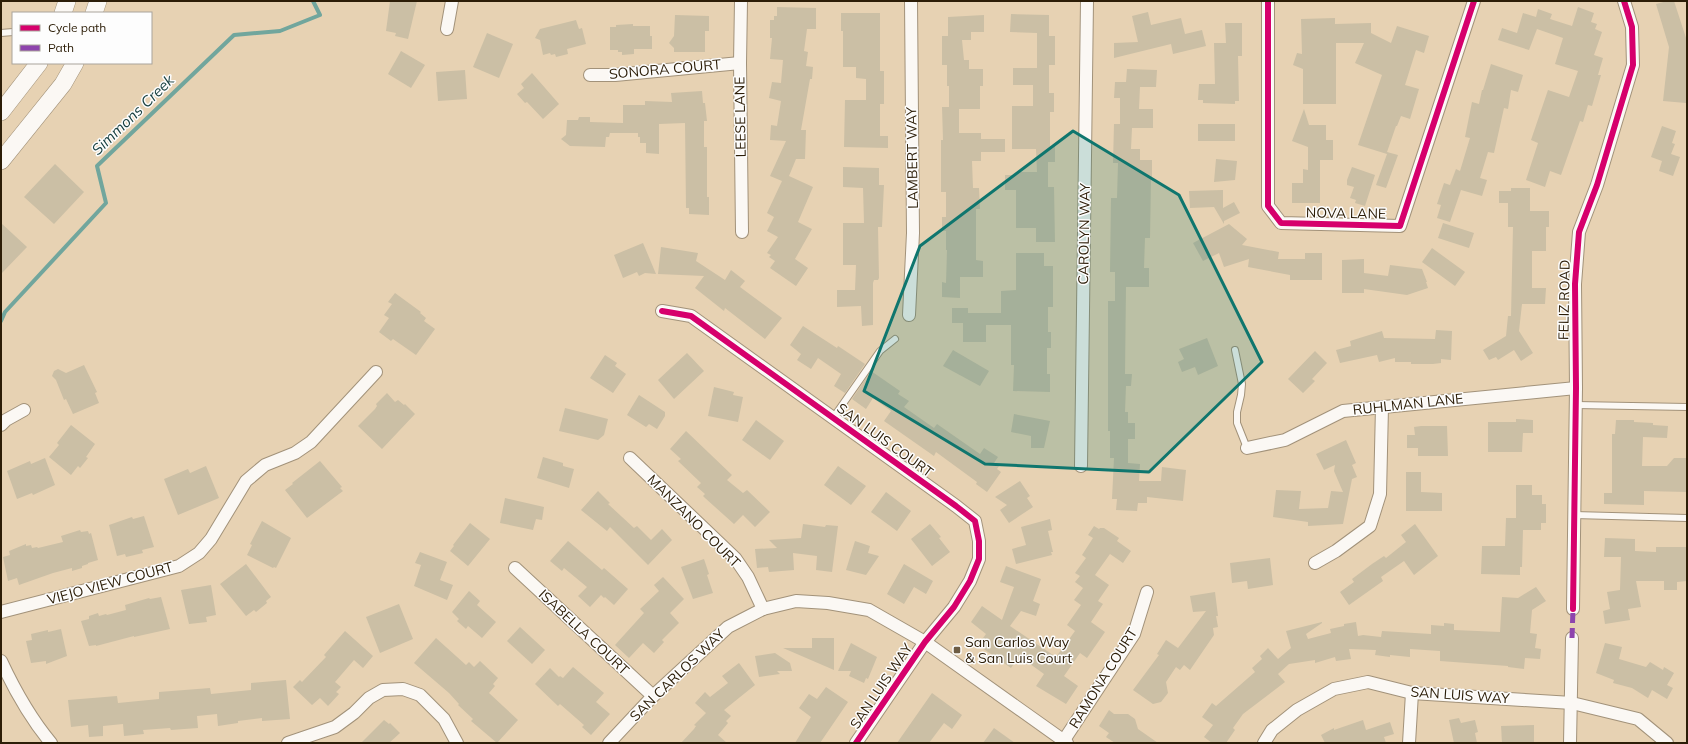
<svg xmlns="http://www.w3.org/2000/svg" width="1688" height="744" font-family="Mulish,sans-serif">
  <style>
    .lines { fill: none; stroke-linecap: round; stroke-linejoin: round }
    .stream { stroke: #71a69d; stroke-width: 4 }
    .building { fill: #cbbfa5 }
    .lane-casing { stroke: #a2927a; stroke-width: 8 }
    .street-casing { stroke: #a2927a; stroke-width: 14 }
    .secondary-casing { stroke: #a2927a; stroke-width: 18 }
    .lane { stroke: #fbf8f4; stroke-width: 6 }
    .street { stroke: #fbf8f4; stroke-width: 12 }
    .secondary { stroke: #fbf8f4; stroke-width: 17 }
    .quiet { stroke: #8e44ad; stroke-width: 5; stroke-dasharray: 10 5; stroke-linecap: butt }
    .cycleway-casing { stroke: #fdfdfd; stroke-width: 8 }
    .cycleway { stroke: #d6006c; stroke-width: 6 }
    .marked { fill: #0f766e; fill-opacity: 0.2; stroke: #0f766e; stroke-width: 3; stroke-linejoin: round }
    .poi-dot { fill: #6d5c43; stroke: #fdfdfd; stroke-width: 1.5 }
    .labels { text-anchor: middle; stroke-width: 3; stroke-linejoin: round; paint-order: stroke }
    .street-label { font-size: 14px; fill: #2c1d07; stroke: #fdfdfd }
    .poi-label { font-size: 14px; fill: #2c1d07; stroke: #fdfdfd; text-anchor: start }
    .water-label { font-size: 15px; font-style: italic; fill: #184040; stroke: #fdfdfd }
  </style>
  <rect width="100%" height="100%" fill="#e7d2b3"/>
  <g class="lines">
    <path class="stream" d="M1,321L5,312L106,203L97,166L234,35L280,31L320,15L313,1"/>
  </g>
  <g class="building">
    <path d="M390,1H417L408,39L395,36L396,33L386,31Z"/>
    <path d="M1667,1H1674L1687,41L1686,103L1663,101L1669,47L1656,4Z"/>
    <path d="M777,7L816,8V29H807L804,51L808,52L806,66L813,67L812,79H810L801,130H806L805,159H796L789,176L813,187L798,222L812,229L795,259L808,268L796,286L770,268L775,261L769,257L771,255L767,253L778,237L767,231L774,217L767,213L782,181L770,176L786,141L770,140L771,125L777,126L781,101L769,98L772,82L781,83L783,60L770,59L772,38H770V20H774V16H777Z"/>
    <path d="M1578,7L1594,13L1591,22L1597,24L1595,29L1602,32L1594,55L1603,58L1598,75H1601L1592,106L1588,105L1583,122L1580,121L1561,175L1550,171L1545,187L1526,180L1538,143L1531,140L1548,90L1569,97L1578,71L1555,64L1563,38L1537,29L1529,50L1498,40L1502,28L1517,33L1523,13L1536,17L1538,9L1552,14L1550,19L1572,26Z"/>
    <path d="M1148,12L1151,25L1181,18L1185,34L1202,30L1206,46L1173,54L1171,44L1114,58V43L1138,42L1132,16Z"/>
    <path d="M841,13H880V71H884V104H880V136H888V148L844,147L845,100H866V79L856,78V67H843V31H841Z"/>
    <path d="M1011,14L1049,15V36H1055V65H1049V93H1054V112H1050V146H1055V162H1048V187H1054L1055,242H1036V228H1016V190H1005V175H1017V172H1037L1036,149H1012V106H1033V85H1013V68H1037V33L1010,32Z"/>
    <path d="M675,15L709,16V31H705V52H674V48L669,43L674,36Z"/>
    <path d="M984,15V32H971V40H962L964,60H969V69H983V86H980V109H959V133H981V139H1005V152H981V161H972L973,188H979L980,209H976V260L983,261V277H960V298L942,297V282L946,283L947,250H946V231H942V217H946V192H941V140H943L942,107H949V86H947V65H942V36H948V17Z"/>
    <path d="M1335,18V24L1371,23V33L1391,43L1397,26L1429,36L1424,53L1416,50L1405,85L1419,89L1410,119L1401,116L1397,126H1396L1387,152L1398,155L1386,188L1376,185L1387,154L1358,145L1382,75L1355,63L1364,43H1336V104H1303V69L1293,65L1297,53L1302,54L1301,19Z"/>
    <path d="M576,20L579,29L582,28L586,44L567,49L568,54L556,57L555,54L551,55L550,53L543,55L540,40L535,38L540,29Z"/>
    <path d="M1225,23H1242V56H1238L1239,101H1235V104L1203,103V100H1198L1199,84H1215L1214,43H1226Z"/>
    <path d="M633,24V26H650V36H652V49H634V54L622,55V52H618V50H610V27H616V25Z"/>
    <path d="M487,33L513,44L499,78L473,67Z"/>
    <path d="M401,51L425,65L411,88L388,74Z"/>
    <path d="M1491,64L1523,75L1518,92L1511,90L1508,109L1504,108L1494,153L1488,152L1480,178L1487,180L1482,196L1461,190L1450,222L1437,218L1441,205L1437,204L1444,183L1450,185L1456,169L1460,171L1470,138L1465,137L1472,102L1479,104L1482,90H1483Z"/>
    <path d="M1127,69L1157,70L1156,87H1140L1139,109H1153V128H1132L1131,149H1140V160H1152V179H1151L1150,238H1145L1144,268H1149V287H1126L1125,374H1132L1131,386H1126L1125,412H1128V423H1135V439H1128V463L1140,464L1139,481H1161L1162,467L1186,470L1183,501L1147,497V503H1138L1137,511L1116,510L1117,499H1112L1114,458H1110V431H1108V301H1115V272H1110L1111,198H1117L1118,163H1113L1114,124H1120V98H1114L1115,82H1126Z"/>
    <path d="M465,70L467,99L438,101L436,72Z"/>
    <path d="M532,73L559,104L543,119L527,102L525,103L517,94L524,88L521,84Z"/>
    <path d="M702,91L703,103H705L707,121H704V147H707V197H709V215L689,214V208H686L685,123L659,124V154L646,153V143H640V137H638V133H610L609,137H606L605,147L570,146L561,139L566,135L567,120H578L579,117H590V122L623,123V105H645V101L672,102L671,93Z"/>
    <path d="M1304,109L1309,125H1326V140H1333V160H1320V203H1292V183H1303V169L1308,170V147L1292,141Z"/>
    <rect x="1198" y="124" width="37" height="17"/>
    <path d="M1662,126L1676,131L1672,143L1675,144L1671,154L1680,157L1673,176L1659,171L1662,161L1651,157Z"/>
    <path d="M1216,159L1237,161L1235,180L1214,182Z"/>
    <path d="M55,164L84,192L54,224L24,197Z"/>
    <path d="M843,167L879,168V185H884L882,227H878L879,278L878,280H874L873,283V325L862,326L861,306L837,307V290H855L856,265H843V223H864L863,188L843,187Z"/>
    <path d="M1352,167L1375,175L1365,206L1355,203L1356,200L1350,198L1354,187L1347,185V180Z"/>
    <path d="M1511,188H1530V211H1549V227H1546V251H1532V288H1546L1545,304H1522L1519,331L1533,353L1521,361L1514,350L1498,360L1496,357L1489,360L1483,350L1506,336L1508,316H1511L1513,227H1508V203H1499V191H1511Z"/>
    <path d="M1223,190V208L1234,202L1240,213L1224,221V224L1214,207L1190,208L1189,191Z"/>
    <path d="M1,223L27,247L1,274Z"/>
    <path d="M1443,223L1474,233L1469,248L1438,238Z"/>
    <path d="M1229,224L1247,239L1242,245L1279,252L1278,259H1305V253H1322V280H1290V275L1248,267L1249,259L1224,267L1219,253L1203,261L1193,243Z"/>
    <path d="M643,243L656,274L645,273L639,276L637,272L623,278L614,255Z"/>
    <path d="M661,247L698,253L696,261L725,280L731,270L745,281L740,287L782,318L765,339L725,308L724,311L695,288L704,276L658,274Z"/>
    <path d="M1432,248L1465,272L1455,286L1422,262Z"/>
    <path d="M1016,253H1044V266H1053V307H1048V332H1051V348H1047V374H1050V392L1013,391L1014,365H1011V325H986V342H963V323H952V308H968V313H1001V291L1016,290Z"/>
    <path d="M1364,259V273L1388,276L1390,265L1422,269L1427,282H1426L1428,288L1407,295L1364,289V293H1342V260Z"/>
    <path d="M395,293L421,312L420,313L426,318L424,321L435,329L416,355L393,339L391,341L379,332L389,318L384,315L392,304L388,302Z"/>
    <path d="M803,326L837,348L838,346L865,364L845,393L834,386L841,374L818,358L811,369L797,360L801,354L790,345Z"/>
    <path d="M1436,330L1452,331L1451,360L1441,359V363L1433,364H1411V362H1395V358L1379,362L1377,355L1340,363L1336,350L1351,346L1350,341L1382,331L1384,338L1435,339Z"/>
    <path d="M1207,338L1218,366L1198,375L1195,367L1182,372L1178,362L1184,359L1179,349Z"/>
    <path d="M953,350L989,371L980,386L943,366Z"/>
    <path d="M1315,351L1327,363L1312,379L1315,381L1303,393L1288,379Z"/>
    <path d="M687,353L704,371L674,399L658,380Z"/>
    <path d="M605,355L617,363L615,366L626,374L613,393L590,378Z"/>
    <path d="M84,365L97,392L95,393L99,403L73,414L66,399L64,400L56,380L52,376L54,371L58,369L66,373Z"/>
    <path d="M871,371L900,391L898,394L909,401L904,407L934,428L937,424L980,454L984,448L998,457L994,463L999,466L997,469L1001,472L987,492L976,484L977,482L936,452L934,456L884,421L891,411L873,398L866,409L852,399Z"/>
    <path d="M714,387L734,392L733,395L743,397L738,422L708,416Z"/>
    <path d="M387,393L395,402L398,400L404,405L405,404L415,414L382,449L358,426L375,409L377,406L376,404Z"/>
    <path d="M639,395L665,412V416L657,429L649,424L646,427L627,415Z"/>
    <path d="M565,408L608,419L604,435L598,440L559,431Z"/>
    <path d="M1014,414L1050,421L1044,448H1031V436L1011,432Z"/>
    <path d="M1516,419L1533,420V433H1523L1522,452H1488V422H1516Z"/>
    <path d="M756,420L784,441L770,460L742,440Z"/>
    <path d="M1616,420H1634V422L1653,423V425L1668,426L1667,438L1643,437L1642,466H1667L1674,458H1687V492L1644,491V505L1604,504V493H1612V434H1615Z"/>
    <path d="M71,425L95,444L86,457L88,458L80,468L78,466L71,475L49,457L59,445L57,443Z"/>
    <path d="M1421,426H1447L1448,456H1418V448H1407V435H1415L1414,427Z"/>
    <path d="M686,431L732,475L727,480L743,493L747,490L770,512L755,527L743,515L734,524L705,498L703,496L705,494L697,487L701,483L678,461L681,459L670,449Z"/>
    <path d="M1346,440L1356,463L1352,465L1357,477L1352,479L1343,524L1308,526V522L1273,517L1276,490L1301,491L1299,509L1328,508L1331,491L1343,492L1334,471L1335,465L1324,470L1316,454Z"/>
    <path d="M543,457L563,463V466L574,469L569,488L537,478Z"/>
    <path d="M45,458L55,485L33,495L32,493L17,499L7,471L30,461L31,464Z"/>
    <path d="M320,461L342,487L340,488L343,491L307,518L285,490L293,484L292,483Z"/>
    <path d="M206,466L219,498L178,515L164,479L188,469L190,473Z"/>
    <path d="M838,466L866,486L851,505L824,485Z"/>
    <path d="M1406,472H1421V492L1442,493V511H1406Z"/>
    <path d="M1020,481L1030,496L1027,498L1033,507L1009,523L1000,510L1007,505L995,497Z"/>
    <path d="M1516,485H1532V495H1542V504H1546V523H1541V530H1523L1522,567H1520V575L1481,574L1482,546H1505L1506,518H1516Z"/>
    <path d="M598,491L610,503L608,504L634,528L637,526L651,540L662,529L672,540L648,565L610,527L607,531L581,510Z"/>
    <path d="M886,492L911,511L897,531L871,512Z"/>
    <path d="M505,498L544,507L542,520L536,519L533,530L500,523Z"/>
    <path d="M144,516L154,547L142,550L143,553L126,557L125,554L117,556L109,525L132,517L133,519Z"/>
    <path d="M1050,519L1052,530L1048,531L1053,552H1051L1052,555L1016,564L1012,549L1026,545L1021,527Z"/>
    <path d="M262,521L291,538L276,568L274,567L273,568L247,555L252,545L250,544Z"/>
    <path d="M470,523L490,539L468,566L450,551L454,546L453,545Z"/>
    <path d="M803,524L825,527L826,525L838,526L832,572L816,570L817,556L793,553L794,570L769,572L768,567L757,568L755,549L777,548L769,540L801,538Z"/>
    <path d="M930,524L941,537L939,538L950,552L932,566L911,539Z"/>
    <path d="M1415,524L1438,556L1414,575L1404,561L1381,577L1383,581L1349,605L1340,592L1354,582L1352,579L1372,564L1384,556L1386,558L1406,542L1401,535Z"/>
    <path d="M1094,526L1099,529L1100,528H1104L1119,538L1117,541L1131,551L1123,563L1110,554L1095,575L1109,585L1098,601L1103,604L1091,622L1105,632L1087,658L1080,653L1064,676L1078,686L1066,704L1036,686L1044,674L1019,656L1011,668L978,645L986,634L971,622L982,606L1002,620L1014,587L1000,582L1006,566L1041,579L1033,601L1040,604L1036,616L1021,611L1010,626L1056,657L1075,631L1067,625L1081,605L1074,600L1083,588L1075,582L1080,576L1075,573L1086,558L1082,555L1093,538L1088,535Z"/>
    <path d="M80,530L81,532L88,531L89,534L91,533L98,560L88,563V564L82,566V568L72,571V568L53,573L19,585L17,578L8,581L3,557L10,555L9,551L26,544V546L31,545L32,548L37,547L38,548L63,542L61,536Z"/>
    <path d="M1605,538L1635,539V551L1656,552V547H1687V581L1677,582V590H1664V581H1636L1641,607L1628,609L1630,620L1605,624L1603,611L1610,609L1607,592L1620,590L1621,557H1604Z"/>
    <path d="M568,541L602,570L604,568L628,589L614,605L605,597L604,598L601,595L590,607L578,596L587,587L564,568L562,571L550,561Z"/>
    <path d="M855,541L870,546L868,553L879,556L866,575L846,570Z"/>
    <path d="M420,552L447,562L440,580L453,585L447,600L414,586L421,565L415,563Z"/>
    <path d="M1270,558L1273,585L1248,589L1247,581L1232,583L1230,563Z"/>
    <path d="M704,559L709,574L707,575L713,593L693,599L681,567Z"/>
    <path d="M246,564L271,597L266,601L267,603L256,612L254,610L246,616L220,584Z"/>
    <path d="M904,564L933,581L926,594L914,587L904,604L887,594Z"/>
    <path d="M663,577L684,599L670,613L679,623L662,640L664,642L654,653L643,643L629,658L615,645L644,613L640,609L659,591L654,585Z"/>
    <path d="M211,585L216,615L206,617L207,622L189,624L181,590Z"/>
    <path d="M1536,587L1546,601L1532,610L1530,633L1537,634L1535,648L1541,649L1540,659L1525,658L1524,669L1508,667V666L1440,661V651L1410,649V657L1390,655V657L1375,655L1376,650L1349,649L1351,659L1336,661L1335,657L1315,663V660L1289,664L1278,674L1285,682L1243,714L1233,728L1235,730L1226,743H1212L1204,737L1213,725L1202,717L1212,703L1216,706L1255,672L1252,668L1262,659L1260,656L1268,648L1278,659L1291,648L1286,631L1322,622V623L1306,634L1308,639L1331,633L1330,629L1344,626V624L1356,622L1358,636L1363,635L1381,637L1382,631L1431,634V625L1444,626V623L1454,624V630L1500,632L1502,597L1518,598Z"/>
    <path d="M469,591L480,601L477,605L496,622L482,638L468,626L466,629L457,621L459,619L452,612Z"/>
    <path d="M1215,592L1218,616H1216L1218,627L1213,628L1214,635L1190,670L1184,665L1180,670L1176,667L1166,682L1168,693L1161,702L1153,704L1133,690L1159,655L1157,654L1166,640L1178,648L1206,611L1193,612L1190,596Z"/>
    <path d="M161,597L170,629L134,637V636L96,646V645L89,646L81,621L89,619V616L98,613L99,616L106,614L107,615L126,610L125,605L149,598L150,599Z"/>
    <path d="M399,604L413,639L380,653L366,617Z"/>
    <path d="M520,627L545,650L532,664L507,641Z"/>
    <path d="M61,629L67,656L46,664V661L31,663L26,641L32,640L31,634L48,630V632Z"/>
    <path d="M345,631L373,656L363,668L354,660L335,682L341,687L336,692L339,694L328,706L320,698L312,705L293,687L300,680L302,682L326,657L324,655Z"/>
    <path d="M436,638L466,665L469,662L474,667L480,661L498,678L493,684L495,686L489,693L518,720L497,743L471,721L473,719L458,705L459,704L449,693L414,663Z"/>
    <path d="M812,638H834V670L783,648H812Z"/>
    <path d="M851,643L877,657L868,679L866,678L864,683L849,676L851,671H838Z"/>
    <path d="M1605,643L1622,647L1619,659L1646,667L1650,662L1663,670L1664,667L1674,673L1667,685L1673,688L1667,699L1652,690L1648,698L1632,688L1613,683L1614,680L1596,673Z"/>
    <path d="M775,653L790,663L792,671H777L780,674L759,677L755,656Z"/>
    <path d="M739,663L755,685L724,710L731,716L726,721L728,723L718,735L727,743H681L694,729L696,726L694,725L706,713L695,703L705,692L710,697L728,683L722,676Z"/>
    <path d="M573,667L604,693L596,702L610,714L591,735L582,727L584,725L560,704L558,706L535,684L550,668L559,677L560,676L563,678Z"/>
    <path d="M286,680L290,719L262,721V718L238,721V723L218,726L217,714L197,716L198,728L171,730L170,728L143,730L144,734L124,736L123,724L103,726V736L89,737L88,725L71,727L68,700L117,696L118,703L159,699V692L210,688L211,694L251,690V683Z"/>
    <path d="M826,687L848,702L820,743H795L811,717L799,708L809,694L817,699Z"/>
    <path d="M932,693L962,715L952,729L944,723L929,743H897Z"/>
    <path d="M1109,710L1114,714H1128L1135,719L1138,729L1158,743H1115L1106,737L1109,733L1099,726Z"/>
    <path d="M1459,718L1461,723L1475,720L1478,732L1475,733L1477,743H1454L1449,720Z"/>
    <path d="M384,720L389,724L390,723L400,733L389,743H361Z"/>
    <path d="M1363,720L1366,730L1390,722L1394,734L1384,737L1386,743H1325L1321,735L1334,728V730Z"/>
    <path d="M1534,725V743H1502L1501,726Z"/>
    <path d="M994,728L1015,743H983Z"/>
  </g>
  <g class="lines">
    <g class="lane-casing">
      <g id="lane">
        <path d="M1,33L13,32"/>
        <path d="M1235,350L1242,384L1241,395L1237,412V423L1247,448"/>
        <path d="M1576,405L1687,407"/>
        <path d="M833,418L880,351L895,339"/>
        <path d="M1574,515L1687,518"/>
      </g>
    </g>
    <g class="street-casing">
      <g id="street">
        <path d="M741,1L740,63L742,232"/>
        <path d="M1268,1V206L1281,223L1400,226L1474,1"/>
        <path d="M447,29L452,1"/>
        <path d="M590,75H615L740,63"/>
        <path d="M662,311L691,316L956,506L975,521L979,541V559L970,581L954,607L925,642L856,743"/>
        <path d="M909,315L913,233L911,1"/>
        <path d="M1,425L6,420L24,410"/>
        <path d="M1247,448L1285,440L1343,411L1576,388"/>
        <path d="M630,458L735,558L748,577L763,609"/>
        <path d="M1081,466L1087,1"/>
        <path d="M1315,563L1336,551L1370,526L1380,494L1382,407"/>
        <path d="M515,568L653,696"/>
        <path d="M1573,609L1576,388L1575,284L1579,232L1597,185L1633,65L1632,27L1624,1"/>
        <path d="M1,612L179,566L199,553L211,539L246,481L265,465L295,453L311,442L376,372"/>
        <path d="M1,661C15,691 30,718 51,743"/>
        <path d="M288,743L335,727L354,713L369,698L383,690L403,689L420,695L444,719L457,743"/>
        <path d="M609,743L653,696L728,627L763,609L796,601L828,603L869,610L925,642L1067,743"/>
        <path d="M1062,743L1134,634L1147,592"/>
        <path d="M1264,743L1272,730L1297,710L1334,689L1368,682L1412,693L1572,703L1638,719L1667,743"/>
        <path d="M1409,743L1412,693"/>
        <path d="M1570,743L1572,638"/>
      </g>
    </g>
    <g class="secondary-casing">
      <g id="secondary">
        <path d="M63,13L67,1"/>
        <path d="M94,13L98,1"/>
        <path d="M1,112L39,63"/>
        <path d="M1,161L63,84L75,63"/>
      </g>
    </g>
    <use href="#lane" class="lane"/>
    <use href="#street" class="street"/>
    <use href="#secondary" class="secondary"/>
    <path class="quiet" d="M1572,638L1573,609"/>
    <g class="cycleway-casing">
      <g id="cycleway">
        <path d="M1268,1V206L1281,223L1400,226L1474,1"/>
        <path d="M662,311L691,316L956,506L975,521L979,541V559L970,581L954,607L925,642L856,743"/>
        <path d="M1573,609L1576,388L1575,284L1579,232L1597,185L1633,65L1632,27L1624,1"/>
      </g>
    </g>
    <use href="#cycleway" class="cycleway"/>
  </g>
  <path class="marked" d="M1073,131L1179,195L1262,362L1149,472L985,464L864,391L920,246Z"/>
  <rect class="poi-dot" x="953" y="646" width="8" height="8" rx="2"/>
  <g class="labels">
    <g class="street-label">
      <text transform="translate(665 69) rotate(-5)" y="5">SONORA COURT</text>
      <text transform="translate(740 117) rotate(-91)" y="5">LEESE LANE</text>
      <text transform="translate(912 158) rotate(-91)" y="5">LAMBERT WAY</text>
      <text transform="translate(1346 213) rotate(1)" y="5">NOVA LANE</text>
      <text transform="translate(1084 234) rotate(-89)" y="5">CAROLYN WAY</text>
      <text transform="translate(1564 300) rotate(-89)" y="5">FELIZ ROAD</text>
      <text transform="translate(1408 404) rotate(-6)" y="5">RUHLMAN LANE</text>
      <text transform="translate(885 440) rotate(36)" y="5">SAN LUIS COURT</text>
      <text transform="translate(694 521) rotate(45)" y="5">MANZANO COURT</text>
      <text transform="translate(110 583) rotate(-15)" y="5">VIEJO VIEW COURT</text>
      <text transform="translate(584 632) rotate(43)" y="5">ISABELLA COURT</text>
      <text transform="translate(677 675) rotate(-44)" y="5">SAN CARLOS WAY</text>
      <text transform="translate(1103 678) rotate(-58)" y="5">RAMONA COURT</text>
      <text transform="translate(881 686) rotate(-56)" y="5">SAN LUIS WAY</text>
      <text transform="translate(1460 695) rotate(4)" y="5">SAN LUIS WAY</text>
    </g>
    <g class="poi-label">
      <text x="965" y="647">San Carlos Way<tspan x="965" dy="16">&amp; San Luis Court</tspan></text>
    </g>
    <g class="water-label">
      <text transform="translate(133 115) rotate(-44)" y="5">Simmons Creek</text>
    </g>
  </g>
  <rect width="1688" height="744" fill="none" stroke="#2c1d07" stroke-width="4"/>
  <rect x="12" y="12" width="140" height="52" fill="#fdfdfd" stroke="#a9a39b"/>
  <rect x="20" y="25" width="20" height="6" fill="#d6006c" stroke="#a9a39b"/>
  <text x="48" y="32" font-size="12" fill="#2c1d07">Cycle path</text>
  <rect x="20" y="45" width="20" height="6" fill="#8e44ad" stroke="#a9a39b"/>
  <text x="48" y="52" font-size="12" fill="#2c1d07">Path</text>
</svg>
